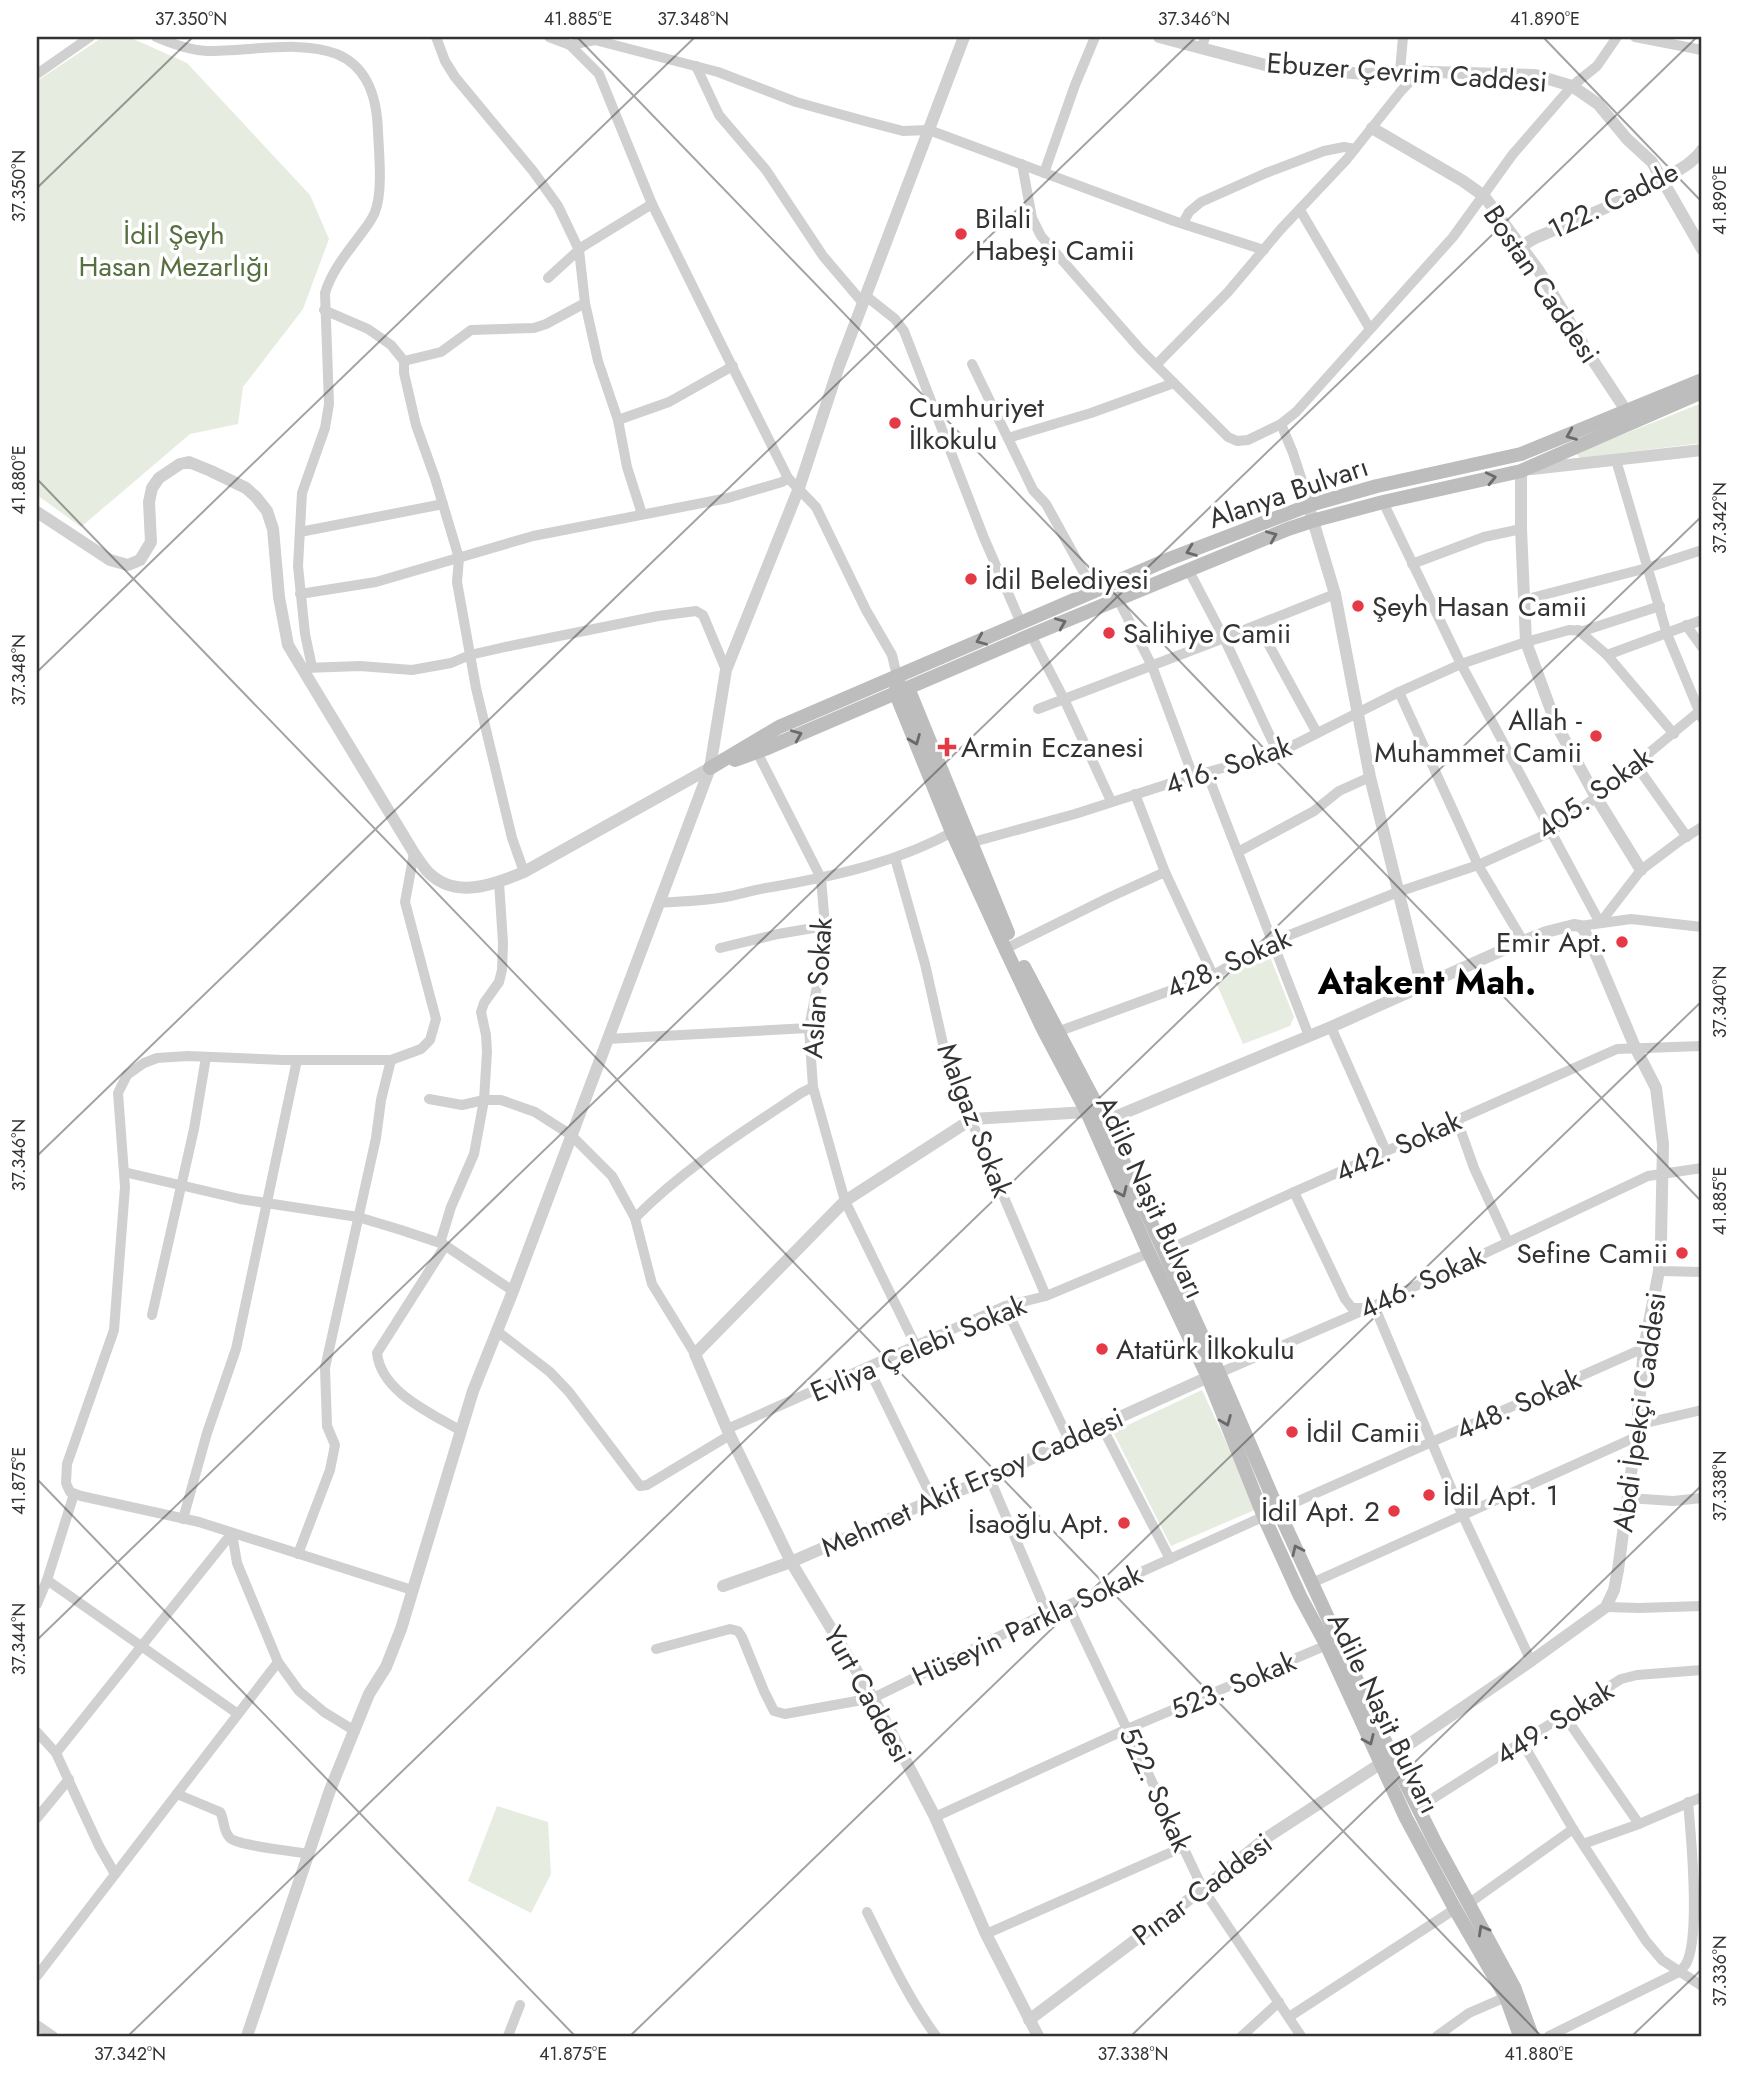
<svg xmlns="http://www.w3.org/2000/svg" width="1739" height="2073" font-family="Jost,sans-serif">
  <style>
    .green { fill: #e6ecdf }
    .lines { fill: none; stroke-linecap: round; stroke-linejoin: round }
    .minor { stroke: #d0d0d0; stroke-width: 10 }
    .tertiary { stroke: #d0d0d0; stroke-width: 12 }
    .secondary { stroke: #bdbdbd; stroke-width: 14 }
    .oneway { stroke: #6a6a6a }
    .ticks { fill: none; stroke: #333; stroke-width: 2; stroke-opacity: 0.45 }
    .poi-dot { fill: #e63946; stroke: #fff; stroke-width: 2.5 }
    .labels { text-anchor: middle; stroke-width: 7; stroke-linejoin: round; paint-order: stroke }
    .street-label { font-size: 28px; fill: #333; stroke: #fff }
    .poi-label { font-size: 28px; fill: #333; stroke: #fff; text-anchor: start }
    .park-label { font-size: 28px; fill: #56703f; stroke: #fff }
    .district-label { font-size: 35px; font-weight: bold; fill: #000; stroke: #fff }
    .neatline { fill: none; stroke: #333; stroke-width: 2.5 }
    .ticks-label { font-size: 18px; text-anchor: middle; fill: #333 }
  </style>
  <rect width="100%" height="100%" fill="#fff"/>
  <g class="green">
    <path d="M103,37H129L187,63L310,195L329,239L303,309L243,387L238,424L190,434L81,527L37,495V81Z"/>
    <path d="M1702,403V443L1580,458L1576,453Z"/>
    <path d="M1270,957L1294,1017L1290,1026L1243,1044L1214,978Z"/>
    <path d="M1202,1390L1257,1509L1171,1546L1113,1432Z"/>
    <path d="M497,1806L548,1822L551,1874L531,1913L468,1881Z"/>
  </g>
  <g class="lines">
    <g class="minor">
      <path d="M156,37C172,44 189,50 207,51C282,51 375,19 378,132C379,153 383,192 375,212C372,220 366,227 361,234C347,253 332,270 325,293L329,404L325,428L302,493L298,566L305,634L312,667"/>
      <path d="M436,37L445,61L455,77L533,171L558,206L579,250L585,303L598,361L618,420L627,467L642,514"/>
      <path d="M549,37L570,45L599,74L652,204L729,360L788,478L816,507L866,610L892,655L897,676L901,680"/>
      <path d="M1635,37L1702,50"/>
      <path d="M570,45L595,40L718,72L796,102L861,120L903,131L929,130L1174,221L1264,250"/>
      <path d="M1202,47L1205,37"/>
      <path d="M696,66L719,115L766,170L823,256L863,303"/>
      <path d="M1400,71L1403,37"/>
      <path d="M37,74L90,37"/>
      <path d="M1022,164L1032,218L1041,236L1140,349L1228,437L1237,441L1248,440L1281,424L1296,412L1453,237L1513,154L1572,86L1597,66L1617,37"/>
      <path d="M1044,173L1075,85L1095,37"/>
      <path d="M1300,210L1370,329"/>
      <path d="M1183,223L1189,212L1201,202L1266,173L1324,151L1344,147L1355,149"/>
      <path d="M548,278L582,247L652,204"/>
      <path d="M866,296L895,319L904,331L984,538L1021,623"/>
      <path d="M324,310L368,329L391,345L404,361V373L416,425L435,478L459,558L457,582L476,688L512,838L524,872"/>
      <path d="M404,361L441,352L471,330L534,328L546,324L585,303"/>
      <path d="M972,364L1033,490L1046,504L1094,591"/>
      <path d="M1156,365L1228,292L1281,229L1347,159L1401,91L1419,72"/>
      <path d="M618,420L669,402L733,366"/>
      <path d="M1281,424L1293,453L1310,505"/>
      <path d="M1008,438L1091,413L1174,383"/>
      <path d="M1616,460L1667,634L1702,718"/>
      <path d="M1383,502L1461,664L1600,923L1641,870L1681,840L1702,827"/>
      <path d="M300,532L443,504"/>
      <path d="M1412,564L1484,537L1521,529"/>
      <path d="M1189,571L1224,638L1278,753"/>
      <path d="M300,594L376,582L533,536L728,498L782,482L788,478"/>
      <path d="M1118,599L1152,666L1193,776"/>
      <path d="M1524,600L1647,568L1702,550"/>
      <path d="M1258,625L1317,733"/>
      <path d="M1686,625L1702,647"/>
      <path d="M1578,630L1607,655L1674,734"/>
      <path d="M1031,635L1064,699L1111,801"/>
      <path d="M1607,655L1702,620"/>
      <path d="M306,668L360,666L412,670L451,663L470,655L505,647L658,616L696,611L703,615L726,670"/>
      <path d="M1399,692L1478,865L1523,941"/>
      <path d="M1038,709L1224,638L1335,594"/>
      <path d="M757,752L821,878L825,926L823,955L809,1028L813,1087L845,1201L915,1344"/>
      <path d="M1636,765L1687,837"/>
      <path d="M1207,773L1309,1036"/>
      <path d="M1135,794L1165,872L1213,975"/>
      <path d="M966,844L1075,814L1193,776L1278,753L1399,692L1461,664L1526,642L1569,630L1583,631L1660,606"/>
      <path d="M1238,852L1314,811L1339,791L1370,777"/>
      <path d="M895,858L925,964L948,1066L1046,1296"/>
      <path d="M660,903C683,901 707,901 730,896C744,893 757,889 772,887C835,876 899,862 956,830"/>
      <path d="M1580,926L1631,919L1702,927"/>
      <path d="M1013,945L1108,898L1165,872"/>
      <path d="M720,948L778,934L825,926"/>
      <path d="M1331,1027L1386,1151"/>
      <path d="M1057,1032L1213,975L1272,942L1398,892L1478,865L1551,832L1596,797L1702,709"/>
      <path d="M607,1039L809,1028"/>
      <path d="M429,1099L462,1105L484,1100H501L535,1112L571,1135L612,1176L635,1218L652,1284L695,1354"/>
      <path d="M1457,1120L1474,1168L1508,1242"/>
      <path d="M124,1172L240,1199L358,1217L401,1230L443,1244L513,1291"/>
      <path d="M1294,1192L1345,1299L1352,1308H1369L1378,1315L1462,1514L1531,1661"/>
      <path d="M635,1218C683,1169 744,1131 801,1093L813,1087"/>
      <path d="M440,1243L451,1207L474,1154L484,1100L487,1052L486,1035L481,1012L484,1003L499,982L502,970L503,943L499,882"/>
      <path d="M445,1246L377,1353C381,1392 431,1413 461,1431"/>
      <path d="M1163,1252L1294,1192L1617,1049L1702,1046"/>
      <path d="M1659,1271L1702,1272"/>
      <path d="M1005,1306L1069,1440"/>
      <path d="M152,1315L194,1129L206,1057"/>
      <path d="M497,1331L550,1372L569,1392L640,1486L647,1485L730,1435"/>
      <path d="M868,1367L933,1500"/>
      <path d="M1219,1373L1369,1308L1648,1176L1702,1168"/>
      <path d="M1101,1425L1170,1559"/>
      <path d="M1637,1425L1702,1410"/>
      <path d="M727,1429L1005,1306L1046,1296L1149,1253"/>
      <path d="M990,1479L1047,1613"/>
      <path d="M1628,1498L1673,1501L1702,1498"/>
      <path d="M183,1519L207,1433L236,1349L297,1060"/>
      <path d="M232,1533L237,1563L278,1662L299,1691L324,1712L355,1731"/>
      <path d="M298,1554L330,1470L335,1445L327,1426L325,1368L376,1138L381,1100L391,1060"/>
      <path d="M47,1580L238,1714"/>
      <path d="M1312,1583L1636,1437"/>
      <path d="M412,1590L199,1522L81,1496L70,1492L66,1483L67,1464L114,1330L125,1187L118,1093L127,1075L144,1063L157,1058L188,1056L283,1060H391L421,1049L430,1040L436,1019L405,902L414,853"/>
      <path d="M37,1604L47,1580L74,1494"/>
      <path d="M1068,1605L1203,1889L1301,2036"/>
      <path d="M1606,1607L1639,1608L1702,1606"/>
      <path d="M656,1649L730,1629L738,1631L742,1637L764,1691L774,1711L785,1714L873,1698L1047,1613L1068,1605L1278,1510L1644,1348"/>
      <path d="M1564,1715L1639,1824"/>
      <path d="M37,1732L56,1753L99,1846L115,1874"/>
      <path d="M1522,1742L1573,1829L1646,1941L1662,1960L1702,1986"/>
      <path d="M56,1753L232,1533"/>
      <path d="M177,1794L220,1812C225,1820 222,1830 230,1838C239,1846 294,1851 309,1854"/>
      <path d="M1418,1808L1621,1679L1637,1675L1702,1670"/>
      <path d="M935,1817L1127,1729L1332,1643"/>
      <path d="M37,1818L69,1779"/>
      <path d="M1583,1844L1639,1824L1702,1797"/>
      <path d="M1468,1904L1573,1829"/>
      <path d="M867,1912C888,1954 908,1998 936,2036"/>
      <path d="M986,1934L1183,1847"/>
      <path d="M37,1976L278,1662"/>
      <path d="M1289,2017L1455,1909"/>
      <path d="M37,2025L53,2036"/>
      <path d="M508,2036L520,2005"/>
      <path d="M1242,2036L1279,2002"/>
      <path d="M1437,2036L1469,2013L1506,1997"/>
      <path d="M1549,2036L1679,1972C1681,1970 1684,1967 1686,1964C1701,1937 1691,1836 1688,1802"/>
    </g>
    <g class="tertiary">
      <path d="M1159,37L1277,68L1368,74L1400,71L1535,75L1572,86L1598,104L1627,139L1652,162L1702,249"/>
      <path d="M1372,128L1463,181L1484,196L1539,271L1590,356L1627,412"/>
      <path d="M1520,247L1535,238C1578,220 1622,202 1663,179C1677,171 1693,163 1702,150"/>
      <path d="M1532,469L1702,450"/>
      <path d="M1521,471V529L1526,642L1556,724L1596,797L1641,870"/>
      <path d="M37,512L110,560L128,565L140,560L151,542L149,502L152,488L159,478L180,464L189,462L211,471L246,488L256,497L267,511L273,529L279,597L288,645L414,853C418,859 422,865 427,871C454,900 493,885 524,872L710,768"/>
      <path d="M1311,514L1335,594L1370,777L1422,987"/>
      <path d="M723,1586L791,1562L933,1500L990,1479L1069,1440L1215,1374"/>
      <path d="M1029,2020L1203,1889L1266,1838L1380,1764L1531,1661L1606,1607L1614,1590L1618,1570L1636,1437L1644,1348L1659,1271L1661,1240L1663,1144L1656,1088L1635,1047L1597,957L1584,930L1580,926L1574,925L1546,932L1523,941L1331,1027L1105,1121"/>
      <path d="M247,2036L330,1790L369,1694L386,1667L401,1629L473,1391L513,1291L710,768L726,670L799,488L839,366L964,37"/>
      <path d="M1038,2036L986,1934L935,1817L873,1698L791,1562L727,1429L695,1354L845,1201L972,1119L1087,1112"/>
    </g>
    <g class="secondary">
      <path d="M897,676L896,694L952,832L1003,944L1043,1029L1087,1112L1149,1253L1208,1377L1264,1517L1300,1596L1327,1646L1406,1818L1455,1909L1506,1997L1520,2036"/>
      <path d="M908,688L1008,933"/>
      <path d="M735,760L765,749L1031,635L1288,529L1312,521L1383,502L1521,471L1702,392"/>
      <path d="M710,768L779,727L1169,559L1310,505L1377,486L1521,454L1702,380"/>
      <path d="M1024,967L1105,1121L1219,1373L1278,1510L1392,1756L1434,1840L1514,1987L1532,2036"/>
    </g>
  </g>
  <defs><path id="oneway-chevron" d="M-2-3.5L2.5 0L-2 3.5" fill="none" stroke-width="1.6" stroke-linecap="round" stroke-linejoin="round" transform="scale(1.75)"/></defs>
  <g class="oneway">
    <use href="#oneway-chevron" transform="translate(1571 435) rotate(158)"/>
    <use href="#oneway-chevron" transform="translate(1491 478) rotate(-13)"/>
    <use href="#oneway-chevron" transform="translate(1272 536) rotate(-23)"/>
    <use href="#oneway-chevron" transform="translate(1191 551) rotate(159)"/>
    <use href="#oneway-chevron" transform="translate(1061 623) rotate(-23)"/>
    <use href="#oneway-chevron" transform="translate(981 640) rotate(157)"/>
    <use href="#oneway-chevron" transform="translate(797 735) rotate(-23)"/>
    <use href="#oneway-chevron" transform="translate(915 740) rotate(68)"/>
    <use href="#oneway-chevron" transform="translate(1122 1192) rotate(66)"/>
    <use href="#oneway-chevron" transform="translate(1226 1421) rotate(68)"/>
    <use href="#oneway-chevron" transform="translate(1297 1550) rotate(-115)"/>
    <use href="#oneway-chevron" transform="translate(1369 1740) rotate(66)"/>
    <use href="#oneway-chevron" transform="translate(1483 1930) rotate(-119)"/>
  </g>
  <path class="ticks" d="M577,37L1702,1202M1543,37L1702,202M37,188L193,37M37,479L1541,2036M37,672L695,37M37,1156L1196,37M37,1479L575,2036M37,1640L1697,37M128,2036L1702,516M630,2036L1702,1001M1131,2036L1702,1485M1632,2036L1702,1969"/>
  <g class="poi-dot">
    <circle cx="961" cy="234" r="7"/>
    <circle cx="895" cy="423" r="7"/>
    <circle cx="971" cy="579" r="7"/>
    <circle cx="1358" cy="606" r="7"/>
    <circle cx="1109" cy="633" r="7"/>
    <circle cx="1596" cy="736" r="7"/>
    <path d="M943.5 736.5h7v7h7v7h-7v7h-7v-7h-7v-7h7z"/>
    <circle cx="1622" cy="942" r="7"/>
    <circle cx="1682" cy="1253" r="7"/>
    <circle cx="1102" cy="1349" r="7"/>
    <circle cx="1292" cy="1432" r="7"/>
    <circle cx="1429" cy="1495" r="7"/>
    <circle cx="1394" cy="1511" r="7"/>
    <circle cx="1124" cy="1523" r="7"/>
  </g>
  <g class="labels">
    <g class="street-label">
      <text transform="translate(1407 72) rotate(4)" y="10">Ebuzer Çevrim Caddesi</text>
      <text transform="translate(1613 200) rotate(-26)" y="10">122. Cadde</text>
      <text transform="translate(1542 284) rotate(56)" y="10">Bostan Caddesi</text>
      <text transform="translate(1288 492) rotate(-19)" y="10">Alanya Bulvarı</text>
      <text transform="translate(1228 765) rotate(-18)" y="10">416. Sokak</text>
      <text transform="translate(1594 793) rotate(-36)" y="10">405. Sokak</text>
      <text transform="translate(1228 963) rotate(-24)" y="10">428. Sokak</text>
      <text transform="translate(817 988) rotate(-86)" y="10">Aslan Sokak</text>
      <text transform="translate(975 1120) rotate(69)" y="10">Malgaz Sokak</text>
      <text transform="translate(1398 1146) rotate(-24)" y="10">442. Sokak</text>
      <text transform="translate(1151 1197) rotate(65)" y="10">Adile Naşit Bulvarı</text>
      <text transform="translate(1422 1282) rotate(-25)" y="10">446. Sokak</text>
      <text transform="translate(918 1348) rotate(-23)" y="10">Evliya Çelebi Sokak</text>
      <text transform="translate(1518 1404) rotate(-24)" y="10">448. Sokak</text>
      <text transform="translate(1639 1412) rotate(-82)" y="10">Abdi İpekçi Caddesi</text>
      <text transform="translate(972 1482) rotate(-24)" y="10">Mehmet Akif Ersoy Caddesi</text>
      <text transform="translate(1027 1625) rotate(-25)" y="10">Hüseyin Parkla Sokak</text>
      <text transform="translate(1233 1685) rotate(-23)" y="10">523. Sokak</text>
      <text transform="translate(868 1694) rotate(61)" y="10">Yurt Caddesi</text>
      <text transform="translate(1384 1713) rotate(64)" y="10">Adile Naşit Bulvarı</text>
      <text transform="translate(1554 1722) rotate(-32)" y="10">449. Sokak</text>
      <text transform="translate(1156 1789) rotate(65)" y="10">522. Sokak</text>
      <text transform="translate(1202 1889) rotate(-37)" y="10">Pınar Caddesi</text>
    </g>
    <g class="poi-label">
      <text x="975" y="228">Bilali<tspan x="975" dy="32">Habeşi Camii</tspan></text>
      <text x="909" y="417">Cumhuriyet<tspan x="909" dy="32">İlkokulu</tspan></text>
      <text x="985" y="589">İdil Belediyesi</text>
      <text x="1372" y="616">Şeyh Hasan Camii</text>
      <text x="1123" y="643">Salihiye Camii</text>
      <text x="1582" y="730" text-anchor="end">Allah -<tspan x="1582" dy="32">Muhammet Camii</tspan></text>
      <text x="961" y="757">Armin Eczanesi</text>
      <text x="1608" y="952" text-anchor="end">Emir Apt.</text>
      <text x="1668" y="1263" text-anchor="end">Sefine Camii</text>
      <text x="1116" y="1359">Atatürk İlkokulu</text>
      <text x="1306" y="1442">İdil Camii</text>
      <text x="1443" y="1505">İdil Apt. 1</text>
      <text x="1380" y="1521" text-anchor="end">İdil Apt. 2</text>
      <text x="1110" y="1533" text-anchor="end">İsaoğlu Apt.</text>
    </g>
    <g class="park-label">
      <text x="174" y="244">İdil Şeyh<tspan x="174" dy="32">Hasan Mezarlığı</tspan></text>
    </g>
    <g class="district-label">
      <text x="1427" y="994">Atakent Mah.</text>
    </g>
  </g>
  <rect width="1739" height="2073" fill="none" stroke="#ffffff" stroke-width="77"/>
  <rect x="38" y="38" width="1662" height="1997" class="neatline"/>
  <g class="ticks-label">
    <text x="191" y="25">37.350°N</text>
    <text x="578" y="25">41.885°E</text>
    <text x="693" y="25">37.348°N</text>
    <text x="1194" y="25">37.346°N</text>
    <text x="1545" y="25">41.890°E</text>
    <text transform="translate(19 186) rotate(-90)" y="6">37.350°N</text>
    <text transform="translate(1720 200) rotate(-90)" y="6">41.890°E</text>
    <text transform="translate(19 480) rotate(-90)" y="6">41.880°E</text>
    <text transform="translate(1720 518) rotate(-90)" y="6">37.342°N</text>
    <text transform="translate(19 670) rotate(-90)" y="6">37.348°N</text>
    <text transform="translate(1720 1002) rotate(-90)" y="6">37.340°N</text>
    <text transform="translate(19 1155) rotate(-90)" y="6">37.346°N</text>
    <text transform="translate(1720 1201) rotate(-90)" y="6">41.885°E</text>
    <text transform="translate(19 1481) rotate(-90)" y="6">41.875°E</text>
    <text transform="translate(1720 1486) rotate(-90)" y="6">37.338°N</text>
    <text transform="translate(19 1639) rotate(-90)" y="6">37.344°N</text>
    <text transform="translate(1720 1971) rotate(-90)" y="6">37.336°N</text>
    <text x="130" y="2060">37.342°N</text>
    <text x="573" y="2060">41.875°E</text>
    <text x="1133" y="2060">37.338°N</text>
    <text x="1539" y="2060">41.880°E</text>
  </g>
</svg>
